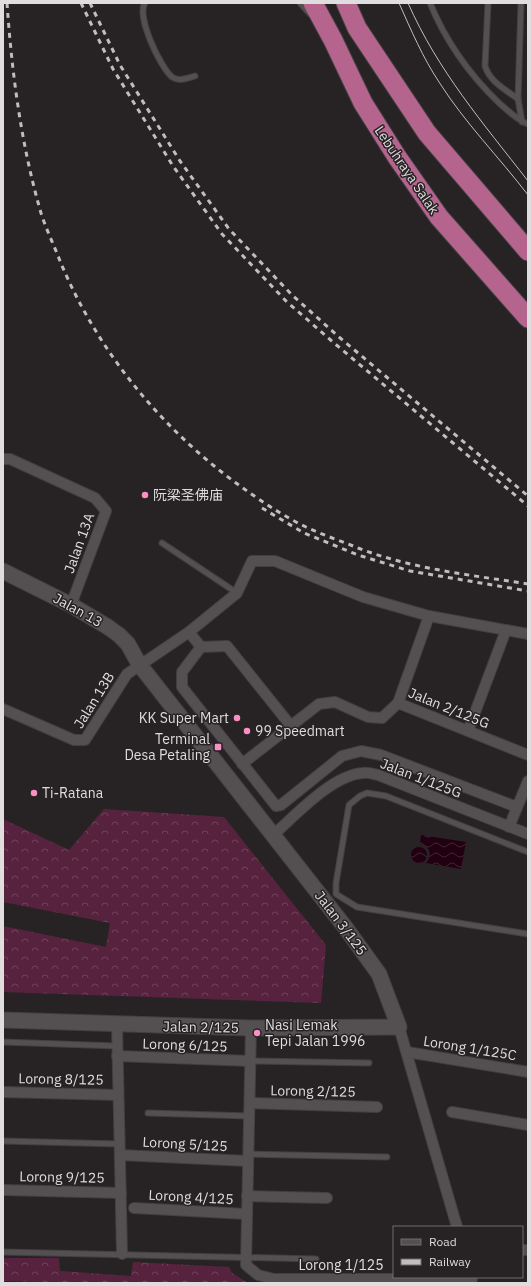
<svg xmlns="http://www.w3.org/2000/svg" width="531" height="1286" font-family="'IBM Plex Sans','Noto Sans SC',sans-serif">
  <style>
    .forest { fill: url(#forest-crowns) }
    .water { fill: url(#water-waves) }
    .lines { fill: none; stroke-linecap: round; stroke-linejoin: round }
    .lane-casing { stroke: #413f40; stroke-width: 7 }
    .street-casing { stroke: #413f40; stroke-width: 12 }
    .secondary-casing { stroke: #413f40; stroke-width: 17 }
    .highway-casing { stroke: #413f40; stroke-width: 21 }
    .lane { stroke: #545052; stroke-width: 5 }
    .street { stroke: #545052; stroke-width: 10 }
    .secondary { stroke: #545052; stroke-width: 15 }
    .highway { stroke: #b5648d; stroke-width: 19 }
    .tram { stroke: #c0bebf; stroke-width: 1 }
    .rail { stroke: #c0bebf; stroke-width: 3; stroke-dasharray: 5 5; stroke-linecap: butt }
    .poi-dot { fill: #fb8fc5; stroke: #272325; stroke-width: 1.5 }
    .labels { text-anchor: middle; stroke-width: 3; stroke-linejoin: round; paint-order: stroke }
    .street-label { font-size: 14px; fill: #dfddde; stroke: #272325 }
    .poi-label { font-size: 14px; fill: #dfddde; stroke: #272325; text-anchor: start }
  </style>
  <defs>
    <pattern id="forest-crowns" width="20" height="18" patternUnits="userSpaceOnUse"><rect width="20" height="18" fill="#57223e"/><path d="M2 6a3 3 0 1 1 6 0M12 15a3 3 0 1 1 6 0" fill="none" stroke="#6f4259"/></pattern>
    <pattern id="water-waves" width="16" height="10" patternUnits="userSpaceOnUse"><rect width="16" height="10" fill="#210011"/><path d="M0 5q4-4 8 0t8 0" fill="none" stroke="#412533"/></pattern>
  </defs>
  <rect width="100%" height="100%" fill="#272325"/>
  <g class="forest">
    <path d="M104,809L224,817L326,945L321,1003L3,992V926L106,947L110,923L3,902V819L69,850Z"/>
    <path d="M3,1258H59L60,1271L131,1276L133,1262L229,1267L232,1273L248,1283H86L3,1281Z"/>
  </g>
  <g class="water">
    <path d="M421,835L466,842L461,869L426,863C433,855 430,846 420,844Z"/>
    <circle cx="419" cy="855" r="8"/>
  </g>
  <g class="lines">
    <g class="lane-casing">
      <g id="lane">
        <path d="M145,3C136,16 160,67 172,77C179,82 188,78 195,76"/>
        <path d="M300,3L310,14"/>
        <path d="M430,3C446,42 468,73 498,102C507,110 517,120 528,124"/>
        <path d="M488,3L485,66C490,82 505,89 518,99"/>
        <path d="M521,3L518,99L522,122"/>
        <path d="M162,543L237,593"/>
        <path d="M528,852L386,796L367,793L360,796L349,805L336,883V894L357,907L528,934"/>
        <path d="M3,1042L117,1046"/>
        <path d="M251,1061L369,1063"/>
        <path d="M148,1113L249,1116"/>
        <path d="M3,1141L120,1144"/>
        <path d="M248,1154L387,1157"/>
        <path d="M3,1252L316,1259"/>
      </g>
    </g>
    <g class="street-casing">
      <g id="street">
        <path d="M3,459H10L95,498L106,511L71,605"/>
        <path d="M189,632L201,647L227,646L291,726"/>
        <path d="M201,647L182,672V687L276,806L281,805L342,756L361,751L381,755L517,807"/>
        <path d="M398,703L429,616"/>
        <path d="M3,709L74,740H85L127,674L189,632L237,593L252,561H275L363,597L429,616L528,634"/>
        <path d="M468,731L506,630"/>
        <path d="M242,764L319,704L335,702L368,717L382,718L398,703L528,755"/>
        <path d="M509,827L528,781"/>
        <path d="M273,835C296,815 332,775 363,773C368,772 373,774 378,775L528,834"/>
        <path d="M117,1025L122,1254"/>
        <path d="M399,1027L457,1227"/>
        <path d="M251,1028L246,1265L258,1275L274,1279H472"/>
        <path d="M407,1052L528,1072"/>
        <path d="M117,1056L251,1061"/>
        <path d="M3,1092L118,1095"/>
        <path d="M250,1103L377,1107"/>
        <path d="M452,1112L528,1125"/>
        <path d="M120,1155L248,1161"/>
        <path d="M3,1190L121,1193"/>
        <path d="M247,1196L327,1198"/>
        <path d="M134,1208L247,1214"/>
        <path d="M522,1250H528"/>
      </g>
    </g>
    <g class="secondary-casing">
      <path id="secondary" d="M3,571L71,605L108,627L119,635L128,644L139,664L345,927L379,974L399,1027L251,1028L3,1020"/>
    </g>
    <g class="highway-casing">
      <g id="highway">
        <path d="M313,3L333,40L363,103L397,157L439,217L528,318"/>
        <path d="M346,3L357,28L427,133L528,251"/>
      </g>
    </g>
    <use href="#lane" class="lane"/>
    <use href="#street" class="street"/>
    <use href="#secondary" class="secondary"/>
    <use href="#highway" class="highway"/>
    <g class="tram">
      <path d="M399,3C411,30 423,58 439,82C465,123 499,157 528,195"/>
      <path d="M408,3C438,71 483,123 528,181"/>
    </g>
    <g class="rail">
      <path d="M7,3C12,74 21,144 41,213C46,229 54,245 60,261C97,350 159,426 236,483C258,499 281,515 306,527C323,535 341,541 358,548C412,569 471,575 528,584"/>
      <path d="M81,3L113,69L173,166L222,234L286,301L334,343L528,506"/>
      <path d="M90,3L120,65L180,161L229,229L292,295L339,337L528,496"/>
      <path d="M262,508L304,533L358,555L410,571L528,591"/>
    </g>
  </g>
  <g class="poi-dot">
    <circle cx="145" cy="495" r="4"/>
    <circle cx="237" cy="718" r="4"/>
    <circle cx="247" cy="731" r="4"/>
    <rect x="214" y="743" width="8" height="8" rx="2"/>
    <circle cx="34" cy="793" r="4"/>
    <circle cx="257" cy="1033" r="4"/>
  </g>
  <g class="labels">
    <g class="street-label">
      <text transform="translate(407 170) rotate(56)" y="5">Lebuhraya Salak</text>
      <text transform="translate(79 543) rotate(-70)" y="5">Jalan 13A</text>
      <text transform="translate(78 610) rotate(29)" y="5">Jalan 13</text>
      <text transform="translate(94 700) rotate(-58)" y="5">Jalan 13B</text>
      <text transform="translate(449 708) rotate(22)" y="5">Jalan 2/125G</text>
      <text transform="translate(421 778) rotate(21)" y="5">Jalan 1/125G</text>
      <text transform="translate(341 923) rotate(53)" y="5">Jalan 3/125</text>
      <text transform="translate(201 1027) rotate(1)" y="5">Jalan 2/125</text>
      <text transform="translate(185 1045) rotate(2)" y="5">Lorong 6/125</text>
      <text transform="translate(470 1048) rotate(9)" y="5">Lorong 1/125C</text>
      <text transform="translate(61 1079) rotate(1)" y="5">Lorong 8/125</text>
      <text transform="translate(313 1091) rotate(1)" y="5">Lorong 2/125</text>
      <text transform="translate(185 1144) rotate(3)" y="5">Lorong 5/125</text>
      <text transform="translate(62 1177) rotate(1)" y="5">Lorong 9/125</text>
      <text transform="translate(191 1197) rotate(3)" y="5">Lorong 4/125</text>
      <text x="341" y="1270">Lorong 1/125</text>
    </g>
    <g class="poi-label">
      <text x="153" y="500">阮梁圣佛庙</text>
      <text x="229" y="723" text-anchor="end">KK Super Mart</text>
      <text x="255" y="736">99 Speedmart</text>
      <text x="210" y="744" text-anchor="end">Terminal<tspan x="210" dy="16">Desa Petaling</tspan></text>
      <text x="42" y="798">Ti-Ratana</text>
      <text x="265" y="1030">Nasi Lemak<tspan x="265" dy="16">Tepi Jalan 1996</tspan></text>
    </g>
  </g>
  <rect width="531" height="1286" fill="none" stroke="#dfddde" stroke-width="8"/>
  <rect x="393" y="1226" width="130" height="52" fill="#272325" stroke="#716d6f"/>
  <rect x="401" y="1239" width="20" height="6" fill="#545052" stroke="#716d6f"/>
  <text x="429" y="1246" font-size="12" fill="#dfddde">Road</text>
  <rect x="401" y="1259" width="20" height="6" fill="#c0bebf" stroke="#716d6f"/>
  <text x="429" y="1266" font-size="12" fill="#dfddde">Railway</text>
</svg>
